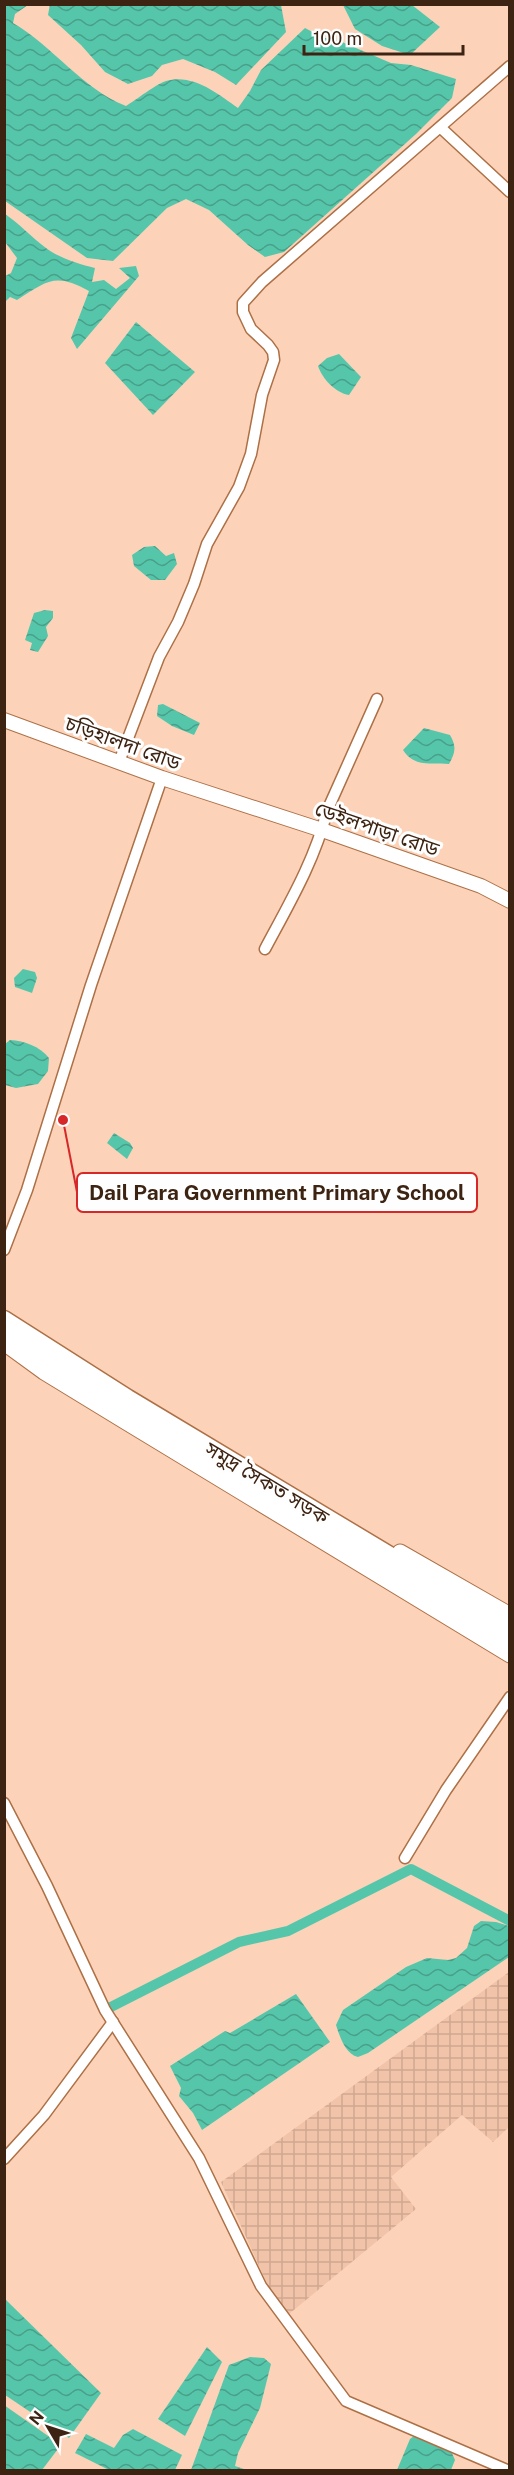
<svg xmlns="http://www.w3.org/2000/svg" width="514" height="2475" font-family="'Public Sans','Noto Sans Bengali',sans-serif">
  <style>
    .industrial { fill: url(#industrial-grid) }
    .water { fill: url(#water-waves) }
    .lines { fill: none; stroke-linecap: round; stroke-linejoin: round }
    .canal { stroke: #56c6aa; stroke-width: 10 }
    .minor-casing { stroke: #ad7046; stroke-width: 13 }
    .secondary-casing { stroke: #ad7046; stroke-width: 16 }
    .primary-casing { stroke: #ad7046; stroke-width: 17 }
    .trunk-casing { stroke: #ad7046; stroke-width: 19 }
    .minor { stroke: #fff; stroke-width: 10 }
    .secondary { stroke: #fff; stroke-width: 14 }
    .primary { stroke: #fff; stroke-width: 15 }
    .trunk { stroke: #fff; stroke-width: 16 }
    .labels { text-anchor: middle; stroke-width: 6; stroke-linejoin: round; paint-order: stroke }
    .street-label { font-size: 20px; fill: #3d2312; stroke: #fefefe }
    .leader { fill: none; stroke: #d62828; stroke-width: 2 }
    .callout-dot { fill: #d62828; stroke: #fefefe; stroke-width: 2 }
    .callout { fill: #fefefe; stroke: #d62828; stroke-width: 2 }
    .callout-label { font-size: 21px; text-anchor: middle; font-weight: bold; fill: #3d2312 }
  </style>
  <defs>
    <pattern id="industrial-grid" width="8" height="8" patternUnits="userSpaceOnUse" patternTransform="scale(1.5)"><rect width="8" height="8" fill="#f1c4a9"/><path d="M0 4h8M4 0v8" fill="none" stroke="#d0a890"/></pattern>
    <pattern id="water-waves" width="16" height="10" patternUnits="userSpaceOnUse" patternTransform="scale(1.5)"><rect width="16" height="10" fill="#56c6aa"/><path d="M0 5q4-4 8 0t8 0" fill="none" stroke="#48a089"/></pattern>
  </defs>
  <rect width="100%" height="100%" fill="#fcd3b9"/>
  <path class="industrial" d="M509,1972V2127L493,2142L462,2115L391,2177L416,2209L283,2319L221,2182Z"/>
  <g class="water">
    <path d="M50,4L281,5L286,32L236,85L215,72L183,59L162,65L152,76L128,84L105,72L81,45L48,15Z"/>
    <path d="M4,5H28L15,14L13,23C53,46 82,89 126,106C136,100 156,84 166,81C193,73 218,94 238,108L250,91L261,70L305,28L322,37L342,42L391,63L411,65L456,79L452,98L416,134L284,252L265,257L248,245L209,210L186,199L167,208L113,261L87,258L5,201Z"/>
    <path d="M343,5H412L440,27L410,55L382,46L355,29Z"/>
    <path d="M5,214C20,224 31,237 46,248C59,258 79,264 95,268L92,282L104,280L116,289L130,278L119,268L136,266L139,276L77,349L71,338L89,291C55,272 47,281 17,300L10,297L5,302V276L11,273L17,258L5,242Z"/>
    <path d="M136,322L195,372L153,415L105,363Z"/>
    <path d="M339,354L361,377L349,395C335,393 322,378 318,366L327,358Z"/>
    <path d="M155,546L166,556L174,553L177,564L165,580H151L134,566L132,555L144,547Z"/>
    <path d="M45,610L53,611V618L46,627L48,636L38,652L30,650L32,643L25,640L34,613Z"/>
    <path d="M163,704L200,723L194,735L172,726L157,716L158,705Z"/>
    <path d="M424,728L450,735C457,747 455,753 449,764C430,763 414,767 403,750Z"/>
    <path d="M23,969L35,972L37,978L32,993L15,987L14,978Z"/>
    <path d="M10,1040C25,1041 39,1046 49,1058L48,1071L38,1084L16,1088L5,1085V1044Z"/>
    <path d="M114,1133L130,1143L133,1148L127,1159L107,1143Z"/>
    <path d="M481,1921L496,1922L509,1926V1957L368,2053L358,2057C345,2054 340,2037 336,2025L343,2010L406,1967L427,1958L448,1960L456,1958L467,1948L474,1926Z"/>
    <path d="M296,1994L330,2042L202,2130L193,2113L179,2096L181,2088L170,2066L225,2031L230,2033Z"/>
    <path d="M4,2298L101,2393L69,2438L5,2395Z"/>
    <path d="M207,2347L222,2362L185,2436L158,2419Z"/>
    <path d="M250,2357L264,2358L271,2364L260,2408L238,2453L235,2466L247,2470H191L229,2365Z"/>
    <path d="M4,2405L61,2445L42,2470H5Z"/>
    <path d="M133,2429L182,2455L175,2470H109L75,2453L86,2434L114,2448L123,2435Z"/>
    <path d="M417,2434L451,2451L455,2460L451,2470H397L410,2439Z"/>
  </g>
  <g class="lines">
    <path class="canal" d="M105,2010L239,1942L288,1931L411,1869L510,1921"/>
    <g class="minor-casing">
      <g id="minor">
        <path d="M441,128L510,192"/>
        <path d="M119,762L159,657L178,622L194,584L207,544L239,487L251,454L262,395L274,360L273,352L268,345L251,329L243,312V303L262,282L510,66"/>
        <path d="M265,949C289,904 315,860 327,811L377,699"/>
        <path d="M4,1250L27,1190L91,985L162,778"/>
        <path d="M4,1803L47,1886L105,2010L199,2158L261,2286L346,2401L507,2470"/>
        <path d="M405,1858L446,1790L510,1697"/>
        <path d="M4,2159L44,2115L113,2022"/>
      </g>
    </g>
    <g class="secondary-casing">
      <path id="secondary" d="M4,720L162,778L322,830L481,886L510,901"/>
    </g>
    <g class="primary-casing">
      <g id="primary">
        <path d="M4,1343L44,1372L121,1419L510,1655"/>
        <path d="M400,1552L510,1615"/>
      </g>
    </g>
    <g class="trunk-casing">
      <g id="trunk">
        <path d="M4,1319L128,1398L510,1627"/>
        <path d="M4,1331L51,1364L258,1491L510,1642"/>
      </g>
    </g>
    <use href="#minor" class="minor"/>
    <use href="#secondary" class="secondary"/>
    <use href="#primary" class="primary"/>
    <use href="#trunk" class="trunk"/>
  </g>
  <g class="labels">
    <g class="street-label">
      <text transform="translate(123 743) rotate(20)" y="7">চড়িহালদা রোড</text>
      <text transform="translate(377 829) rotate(19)" y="7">ডেইলপাড়া রোড</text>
      <text transform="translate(267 1483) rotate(31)" y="7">সমুদ্র সৈকত সড়ক</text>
    </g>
  </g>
  <path class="leader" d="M63 1120L77 1192"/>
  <circle class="callout-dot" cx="63" cy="1120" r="6"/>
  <rect class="callout" x="77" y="1173" width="400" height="39" rx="6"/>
  <g class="callout-label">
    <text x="277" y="1200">Dail Para Government Primary School</text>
  </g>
  <rect width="514" height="2475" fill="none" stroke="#3d2312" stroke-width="12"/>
  <g transform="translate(48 2427) rotate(309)" stroke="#fefefe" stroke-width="4.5" paint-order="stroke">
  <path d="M0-4.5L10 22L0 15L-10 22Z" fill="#3d2312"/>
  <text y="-9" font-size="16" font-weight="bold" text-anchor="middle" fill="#3d2312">N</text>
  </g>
  <path d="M304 45v9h159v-9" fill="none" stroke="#3d2312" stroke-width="3"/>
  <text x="313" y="45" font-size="18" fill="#3d2312" stroke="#fefefe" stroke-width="4.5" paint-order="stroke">100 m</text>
</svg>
